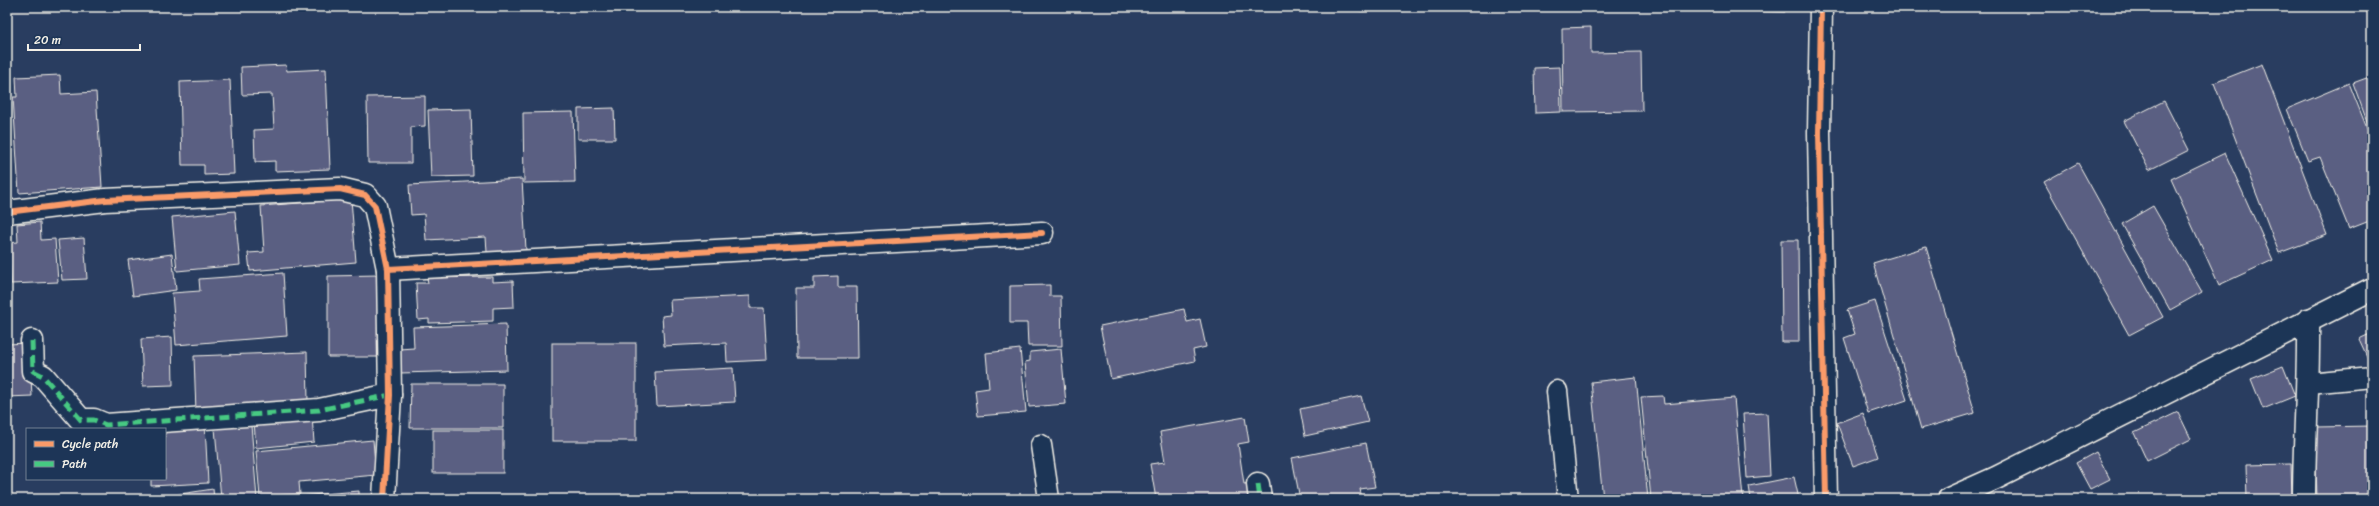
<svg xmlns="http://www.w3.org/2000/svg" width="2379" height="506" font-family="Sriracha,sans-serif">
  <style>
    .building { fill: #5a5e82; stroke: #f4f1e8 }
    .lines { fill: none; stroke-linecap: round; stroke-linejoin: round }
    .lane-casing { stroke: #f4f1e8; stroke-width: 23 }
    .street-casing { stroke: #f4f1e8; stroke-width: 25 }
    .primary-casing { stroke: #f4f1e8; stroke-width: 25 }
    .lane { stroke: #1d3557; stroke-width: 20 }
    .street { stroke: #1d3557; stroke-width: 22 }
    .primary { stroke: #1d3557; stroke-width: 22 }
    .quiet { stroke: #46c982; stroke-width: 5; stroke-dasharray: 10 5; stroke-linecap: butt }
    .cycleway-casing { stroke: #1d3557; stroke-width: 8 }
    .cycleway { stroke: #fa9b69; stroke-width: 6 }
  </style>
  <rect width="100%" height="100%" fill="#293d60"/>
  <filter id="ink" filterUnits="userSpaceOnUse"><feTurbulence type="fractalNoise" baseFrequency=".025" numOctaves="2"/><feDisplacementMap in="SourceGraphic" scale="8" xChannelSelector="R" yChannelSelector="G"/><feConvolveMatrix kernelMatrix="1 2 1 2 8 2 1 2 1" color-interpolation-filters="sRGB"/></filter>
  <g filter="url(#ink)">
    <g class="building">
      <rect x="1360" y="7" width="44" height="4"/>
      <path d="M1675,7H1785V12L1675,10Z"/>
      <path d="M1591,27V53L1641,52L1642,111L1563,112L1562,28Z"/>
      <path d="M2262,64L2327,235L2279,253L2214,83Z"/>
      <path d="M286,65L287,71L326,69L330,169L275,171V161L255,162L254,130L274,129L272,94L242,95L241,67Z"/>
      <path d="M1560,67L1561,112L1535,113L1534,68Z"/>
      <path d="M60,75L61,94L96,92L102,187L19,193L13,97H17L16,77Z"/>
      <path d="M2372,76V135L2353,83Z"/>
      <path d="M230,80L234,174L204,175V165H182L180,82Z"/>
      <path d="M2349,83L2372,141V220L2349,229L2320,157L2308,161L2287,109Z"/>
      <path d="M425,96V126L411,127V163H368L367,97Z"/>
      <path d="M2164,101L2189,150L2149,170L2124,121Z"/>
      <path d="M614,108L615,139H578V109Z"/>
      <path d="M471,109L473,176L431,177L428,110Z"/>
      <path d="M573,112L575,182L524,183L523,113Z"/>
      <path d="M2225,153L2273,260L2219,285L2171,179Z"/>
      <path d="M2078,163L2163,317L2129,335L2044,182Z"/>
      <path d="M522,179L526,250L487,252L486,237L426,240L424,214L411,215L409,185Z"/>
      <path d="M351,199L356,262L250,271L248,253L264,252L261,206Z"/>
      <path d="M2153,206L2202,292L2170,310L2122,224Z"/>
      <path d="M235,211L240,265L177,271L172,217Z"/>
      <path d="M40,222L41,240L55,239L58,282L11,284L8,243L18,242L17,224Z"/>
      <path d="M84,238L87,279L62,280L58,240Z"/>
      <path d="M1781,240H1798L1799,342H1782Z"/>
      <path d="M1926,247L1975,413L1921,429L1873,263Z"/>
      <path d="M172,254L176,290L133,296L128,260Z"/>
      <path d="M283,273L287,336L176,345L172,293L200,291L199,279Z"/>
      <path d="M379,275V357H328V276Z"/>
      <path d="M838,276V287H857L858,358H797L796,288H814V277Z"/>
      <path d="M492,277V282L513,281L514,307L493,308V321L429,323V319L418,320L416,283H428L427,278Z"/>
      <path d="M1050,285V296H1061L1062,346H1028L1027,323H1010V286Z"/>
      <path d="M750,296V308H764L767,360L727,362L726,343L664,346L662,316L671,315L670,300Z"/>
      <path d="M1875,301L1907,400L1868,413L1844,338L1855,334L1847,310Z"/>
      <path d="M1184,309L1187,322L1200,319L1206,347L1193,350L1195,361L1111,379L1100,326Z"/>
      <path d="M506,324L507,370L400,373L399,349L414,348L413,327Z"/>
      <path d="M2372,333V365H2371L2359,339Z"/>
      <path d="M172,337L173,385L143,386L141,339Z"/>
      <path d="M29,343L32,396L7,397V344Z"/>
      <rect x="552" y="343" width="84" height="98"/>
      <path d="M1020,349L1026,412L978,416L975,390L989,388L986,353Z"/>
      <path d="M1061,349L1066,404L1029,407L1025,362L1030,361V352Z"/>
      <path d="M307,352L308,402L252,403V410L196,412L194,356Z"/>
      <path d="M2283,366L2295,396L2263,409L2251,379Z"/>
      <path d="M733,368L735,402L657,406L655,372Z"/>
      <path d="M1636,377L1648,499H1603L1591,382Z"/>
      <path d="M411,384H503V428H410Z"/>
      <path d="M1361,396L1368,422L1305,436L1300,409Z"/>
      <path d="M1663,396L1664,404L1734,398L1743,499H1651L1641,397Z"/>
      <path d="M2178,412L2191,439L2147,461L2134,433Z"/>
      <path d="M1767,413L1770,476L1747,478L1743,414Z"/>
      <path d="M1863,413L1878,457L1853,466L1837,423Z"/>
      <path d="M312,417L314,442L256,448L254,422Z"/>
      <path d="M1245,417L1249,442L1238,444L1244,484L1250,483L1252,499H1156L1150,464L1165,462L1160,432Z"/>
      <path d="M205,425L208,483L151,486V479H165V429Z"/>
      <path d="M251,425L257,499H221L215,428Z"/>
      <path d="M2372,426V499H2317L2315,427Z"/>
      <rect x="433" y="430" width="70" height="43"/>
      <path d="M373,440L376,475L299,482L300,494L260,497L256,451Z"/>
      <path d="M1366,443L1375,487L1360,489L1362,499H1300L1292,458Z"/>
      <path d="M2096,452L2110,479L2090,489L2076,463Z"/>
      <path d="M2291,464L2292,499H2247L2246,465Z"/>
      <path d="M1794,477L1799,499H1751L1749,486Z"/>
      <path d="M213,489L214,499H161V497Z"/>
      <path d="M359,491V499H263Z"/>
      <rect x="2140" y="498" width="57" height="1"/>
    </g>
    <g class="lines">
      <g class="lane-casing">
        <g id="lane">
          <path d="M2309,383L2372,377"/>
          <path d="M1557,391L1568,499"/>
          <path d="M1041,445L1049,499"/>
        </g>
      </g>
      <g class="street-casing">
        <g id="street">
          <path d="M1821,7L1819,133L1826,499"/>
          <path d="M7,212L105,200L340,189L365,195L375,206L388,269L390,395L384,499"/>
          <path d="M388,269L1042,233"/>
          <path d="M32,341L33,371L43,376L81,420H94L106,425L319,410L390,395"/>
          <path d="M1258,484L1260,499"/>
          <path d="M2304,499C2304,439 2309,380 2308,320"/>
        </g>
      </g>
      <g class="primary-casing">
        <path id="primary" d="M1949,499L1996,478L2372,289"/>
      </g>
      <use href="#lane" class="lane"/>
      <use href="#street" class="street"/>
      <use href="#primary" class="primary"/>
      <g class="quiet">
        <path d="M32,341L33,371L43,376L81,420H94L106,425L319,410L390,395"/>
        <path d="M1258,484L1260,499"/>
      </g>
      <g class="cycleway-casing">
        <g id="cycleway">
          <path d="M1821,7L1819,133L1826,499"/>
          <path d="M7,212L105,200L340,189L365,195L375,206L388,269L390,395L384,499"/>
          <path d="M388,269L1042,233"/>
        </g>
      </g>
      <use href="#cycleway" class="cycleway"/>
    </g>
  </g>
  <rect width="2379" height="506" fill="none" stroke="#1d3557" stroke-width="24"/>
  <rect x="12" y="12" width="2355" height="482" fill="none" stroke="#f4f1e8" stroke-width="1.5" filter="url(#ink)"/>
  <rect x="26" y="428" width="140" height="52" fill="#1d3557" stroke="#738091"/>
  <rect x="34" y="441" width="20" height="6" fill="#fa9b69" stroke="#738091"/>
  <text x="62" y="448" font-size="12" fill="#f4f1e8">Cycle path</text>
  <rect x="34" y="461" width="20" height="6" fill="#46c982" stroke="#738091"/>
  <text x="62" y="468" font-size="12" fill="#f4f1e8">Path</text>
  <path d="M28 44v6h112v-6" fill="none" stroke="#f4f1e8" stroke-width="2"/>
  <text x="34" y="44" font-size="12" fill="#f4f1e8" stroke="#1d3557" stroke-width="3" paint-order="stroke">20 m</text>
</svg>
